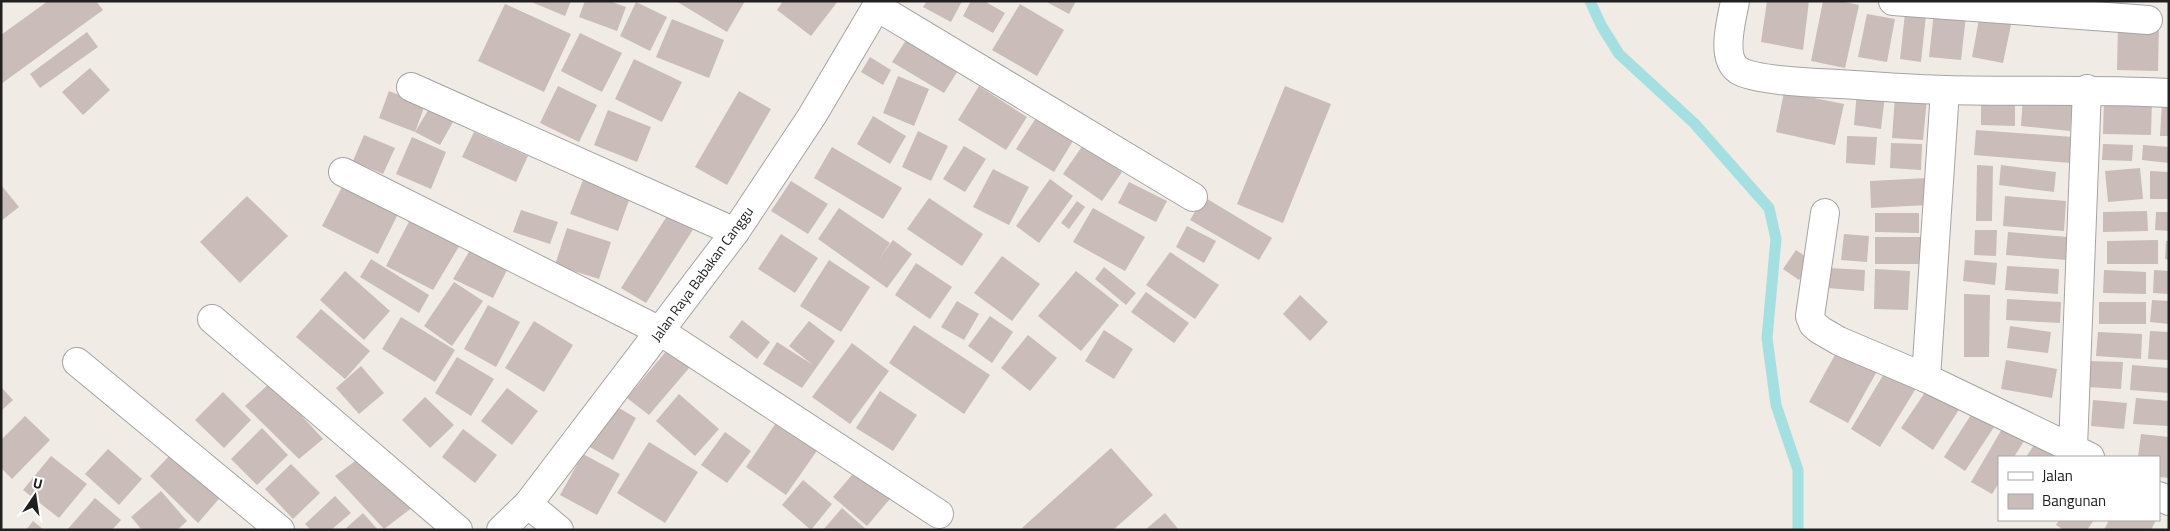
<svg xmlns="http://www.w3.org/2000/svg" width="2170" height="531" font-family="'Titillium Web',sans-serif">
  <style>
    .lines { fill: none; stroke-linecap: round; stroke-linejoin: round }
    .stream { stroke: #a4dfe1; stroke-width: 11 }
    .building { fill: #c9bcb9 }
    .minor-casing { stroke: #a4a4a4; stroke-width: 30 }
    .tertiary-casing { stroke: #a4a4a4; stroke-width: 30 }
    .minor { stroke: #fff; stroke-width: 28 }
    .tertiary { stroke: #fff; stroke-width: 28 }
    .labels { text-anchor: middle; stroke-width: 4; stroke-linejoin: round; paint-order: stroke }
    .street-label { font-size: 14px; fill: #202020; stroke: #fff }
  </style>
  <rect width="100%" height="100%" fill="#f1ebe6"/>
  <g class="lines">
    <path class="stream" d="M1590,1L1601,25L1619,54L1694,123L1769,208L1776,239L1767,338L1776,405L1798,470V530"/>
  </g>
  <g class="building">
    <path d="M48,1H96L103,10L1,84V35Z"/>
    <path d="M529,1H571L565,16Z"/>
    <path d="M585,1H609L626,7L617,31L579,17Z"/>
    <path d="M676,1H745L727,32Z"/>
    <path d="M783,1H838L811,36L777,10Z"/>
    <path d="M927,1H962L951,22L923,7Z"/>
    <path d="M971,1H984L1005,13L993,33L963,16Z"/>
    <path d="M1045,1H1076L1069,14Z"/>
    <path d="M1767,1H1809L1803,50L1761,42Z"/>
    <path d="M1823,1H1840L1859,5L1845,68L1811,61Z"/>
    <path d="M636,2L667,17L650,51L620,36Z"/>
    <path d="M505,4L571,34L544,92L478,61Z"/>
    <path d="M1020,4L1064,30L1037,76L992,50Z"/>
    <path d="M1934,12L1966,16L1961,60L1929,57Z"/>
    <path d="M1905,13L1926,15L1921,62L1900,59Z"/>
    <path d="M1867,14L1895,19L1887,62L1858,57Z"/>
    <path d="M1980,14L2012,20L2003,63L1972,57Z"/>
    <path d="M672,19L724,40L709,78L656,57Z"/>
    <path d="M2118,23L2159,25L2158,71L2117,70Z"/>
    <path d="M87,32L98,47L40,88L30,74Z"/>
    <path d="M580,33L622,53L602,92L561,71Z"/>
    <path d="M908,37L959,69L944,93L892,62Z"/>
    <path d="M870,57L891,70L883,85L861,72Z"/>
    <path d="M634,59L682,82L662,122L615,99Z"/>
    <path d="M90,68L110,90L83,115L62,92Z"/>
    <path d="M898,76L929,89L914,126L883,113Z"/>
    <path d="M558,86L597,105L579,142L540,123Z"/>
    <path d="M979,86L1027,117L1006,150L958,120Z"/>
    <path d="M1285,86L1331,104L1283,223L1237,204Z"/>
    <path d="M389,91L425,105L415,132L379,118Z"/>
    <path d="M739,91L771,109L727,185L695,167Z"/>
    <path d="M1784,92L1844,104L1835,145L1776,132Z"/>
    <path d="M1857,92L1885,95L1881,129L1854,125Z"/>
    <path d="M1981,95H2015V126L1981,125Z"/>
    <path d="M1895,96L1927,98L1923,140L1892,138Z"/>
    <path d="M2023,96L2073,100L2070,131L2021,126Z"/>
    <path d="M2104,97L2152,99L2151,135L2103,134Z"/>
    <path d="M433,102L457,115L440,145L415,132Z"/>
    <path d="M2162,103L2169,104V136H2160Z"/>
    <path d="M608,110L651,127L637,162L594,145Z"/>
    <path d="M873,116L906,136L890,164L857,144Z"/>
    <path d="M1036,118L1073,141L1054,172L1016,149Z"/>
    <path d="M1976,130L2073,137L2071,163L1974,155Z"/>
    <path d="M918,131L948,146L931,181L902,167Z"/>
    <path d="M474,132L528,156L516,182L462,157Z"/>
    <path d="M364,135L395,148L383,174L353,161Z"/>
    <path d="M1847,136L1877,137L1875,165L1846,163Z"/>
    <path d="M412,137L446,152L431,189L396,174Z"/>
    <path d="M1891,143L1922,144L1921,170L1890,168Z"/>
    <path d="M2103,144L2133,145L2132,161L2102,160Z"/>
    <path d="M1083,145L1122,172L1102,201L1063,174Z"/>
    <path d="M2143,145L2169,147V163L2142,160Z"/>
    <path d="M964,146L986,159L965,192L943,179Z"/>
    <path d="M832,147L902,188L883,219L814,178Z"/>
    <path d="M1977,165L1993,166L1992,221H1976Z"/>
    <path d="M2001,165L2056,172L2054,192L1999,185Z"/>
    <path d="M2140,168L2143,199L2108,202L2105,171Z"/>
    <path d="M993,169L1029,187L1009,225L973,207Z"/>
    <path d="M2150,171L2169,172V199H2150Z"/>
    <path d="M586,172L633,189L618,231L570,214Z"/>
    <path d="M1927,178L1928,205L1871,208L1870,181Z"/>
    <path d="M1050,179L1073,196L1039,243L1016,226Z"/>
    <path d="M791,181L828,204L808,234L771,211Z"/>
    <path d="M1129,182L1167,201L1156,222L1118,203Z"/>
    <path d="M1,185L19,207L1,221Z"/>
    <path d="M342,187L398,214L378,254L322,226Z"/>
    <path d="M247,196L288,236L240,283L200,242Z"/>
    <path d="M2005,196L2066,201L2064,231L2003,226Z"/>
    <path d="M1204,197L1272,238L1259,260L1190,220Z"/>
    <path d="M929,198L983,234L962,266L907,229Z"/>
    <path d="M1077,201L1085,207L1069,229L1061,223Z"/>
    <path d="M839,208L890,243L878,260L893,240L912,254L887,288L818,239Z"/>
    <path d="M1093,208L1145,237L1125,271L1073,242Z"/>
    <path d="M521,210L558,222L550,244L513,232Z"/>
    <path d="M2147,211L2148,231L2103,232V212Z"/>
    <path d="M2156,212H2169V231L2155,230Z"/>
    <path d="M669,213L694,228L646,303L621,288Z"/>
    <path d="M1875,213H1919V233L1875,232Z"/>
    <path d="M412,216L461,243L433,290L386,266Z"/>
    <path d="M1187,226L1216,241L1204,263L1176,247Z"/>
    <path d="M567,228L611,242L599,279L555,265Z"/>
    <path d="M1975,230H1997L1996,256L1974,255Z"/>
    <path d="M2008,232L2068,237L2066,260L2006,255Z"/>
    <path d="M781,234L818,258L795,293L758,269Z"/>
    <path d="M1844,234L1869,236L1867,262L1841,260Z"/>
    <path d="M1875,237H1925L1924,264H1875Z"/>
    <path d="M2158,240V264H2107V241Z"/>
    <path d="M2166,241H2169V260L2165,259Z"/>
    <path d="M473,245L509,266L493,298L453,279Z"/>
    <path d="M1796,250L1812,261L1799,280L1783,269Z"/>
    <path d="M1170,252L1219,285L1195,319L1146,285Z"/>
    <path d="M1002,256L1040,284L1012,321L974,293Z"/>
    <path d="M371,259L429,295L419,313L360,277Z"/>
    <path d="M829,260L870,287L841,332L800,306Z"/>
    <path d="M1965,260L1997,263L1995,285L1963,281Z"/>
    <path d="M916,263L952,287L930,319L895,295Z"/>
    <path d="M2007,266L2059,269L2058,294L2005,290Z"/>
    <path d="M1104,267L1136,293L1126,305L1095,279Z"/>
    <path d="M1830,268L1865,270L1864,291L1828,288Z"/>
    <path d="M1875,269L1910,271L1908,310L1874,309Z"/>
    <path d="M2104,270L2146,272V294L2103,293Z"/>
    <path d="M2154,270L2169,271V294L2153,293Z"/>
    <path d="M345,271L390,311L364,340L320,300Z"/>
    <path d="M1076,271L1119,305L1081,351L1038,316Z"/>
    <path d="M454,282L483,301L452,346L424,326Z"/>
    <path d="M1146,292L1189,323L1174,343L1131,312Z"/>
    <path d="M1964,294L1990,295L1989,357H1964Z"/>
    <path d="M1300,295L1328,322L1310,341L1283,314Z"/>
    <path d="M2007,299L2061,302L2060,323L2006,320Z"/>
    <path d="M2152,300L2169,301V324L2150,322Z"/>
    <path d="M957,301L979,314L964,340L941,327Z"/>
    <rect x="2099" y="302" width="47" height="22"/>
    <path d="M488,305L520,322L496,367L464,349Z"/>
    <path d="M321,309L370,351L345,379L296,337Z"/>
    <path d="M990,316L1013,332L992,363L968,346Z"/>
    <path d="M401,317L455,350L435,382L382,349Z"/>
    <path d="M742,320L770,342L757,359L729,337Z"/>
    <path d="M534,321L573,345L544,392L505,368Z"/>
    <path d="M809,321L835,341L802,388L763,364L777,342L813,365L789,346Z"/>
    <path d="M914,325L990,375L964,414L889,363Z"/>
    <path d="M2010,326L2051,332L2048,353L2007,348Z"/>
    <path d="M1104,330L1133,349L1114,379L1085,361Z"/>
    <path d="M2150,331L2169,332V360L2148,359Z"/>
    <path d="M2098,332L2142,334L2141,359L2096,356Z"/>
    <path d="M1028,335L1057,358L1030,391L1001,368Z"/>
    <path d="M673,343L695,361L649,415L627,398Z"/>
    <path d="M852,343L889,371L850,424L812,397Z"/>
    <path d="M1841,344L1880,366L1848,423L1809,402Z"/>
    <path d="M457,357L494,379L471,416L435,393Z"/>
    <path d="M2006,360L2057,369L2052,398L2001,389Z"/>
    <path d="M2088,361L2123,362L2121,389L2087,387Z"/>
    <path d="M2132,365L2169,368V393L2130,390Z"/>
    <path d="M361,366L384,393L359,414L336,388Z"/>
    <path d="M1888,367L1918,385L1880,447L1851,429Z"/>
    <path d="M271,382L323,439L299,459L245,406Z"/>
    <path d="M1,387L13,400L1,411Z"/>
    <path d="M507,388L538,411L512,445L481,421Z"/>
    <path d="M1928,388L1960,408L1933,450L1901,428Z"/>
    <path d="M880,391L917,415L893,451L856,428Z"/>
    <path d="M223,392L251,420L224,448L195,420Z"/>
    <path d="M679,394L719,429L695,456L656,421Z"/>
    <path d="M425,397L454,425L430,448L402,420Z"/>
    <path d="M2136,398L2169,401V426L2133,424Z"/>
    <path d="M2093,400L2127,403L2124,429L2091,426Z"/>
    <path d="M612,404L636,418L613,460L588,446Z"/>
    <path d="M1976,407L1998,421L1965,471L1944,457Z"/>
    <path d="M25,416L50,440L12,479L1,468V440Z"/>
    <path d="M780,417L821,445L786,495L746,467Z"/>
    <path d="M2006,422L2028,435L2014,457H1999V483L1992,494L1971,482Z"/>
    <path d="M262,428L288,455L257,485L231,459Z"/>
    <path d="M463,429L497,455L475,483L442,457Z"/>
    <path d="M725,432L751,451L727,483L701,465Z"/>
    <path d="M2141,434L2169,437V478L2159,477V457H2138Z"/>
    <path d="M2038,439L2066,457H2026Z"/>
    <path d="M649,442L698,472L665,523L617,493Z"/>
    <path d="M1111,448L1153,495L1113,530H1024L1022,528Z"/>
    <path d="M108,449L142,479L119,505L85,474Z"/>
    <path d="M174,451L224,493L198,523L150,476Z"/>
    <path d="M583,454L620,474L597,515L560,495Z"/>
    <path d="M51,456L87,484L59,518L23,490Z"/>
    <path d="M362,456L413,507L384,529L335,476Z"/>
    <path d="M291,464L320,493L293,519L265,489Z"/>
    <path d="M858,468L895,493L867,526L833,497Z"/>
    <path d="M803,480L832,504L811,530L782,505Z"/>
    <path d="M161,491L187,521L177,530H142L131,517Z"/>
    <path d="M335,496L351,513L331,530H311L305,524Z"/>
    <path d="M95,498L121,520L112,530H67Z"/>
    <path d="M842,508L867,530H823Z"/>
    <path d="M363,513L378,530H344Z"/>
    <path d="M1165,513L1179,530H1145Z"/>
    <path d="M2059,520H2094L2087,530H2064L2056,525Z"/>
    <path d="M2109,520H2156L2151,530H2104Z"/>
    <path d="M33,521L44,530H26Z"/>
  </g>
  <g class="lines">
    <g class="minor-casing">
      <g id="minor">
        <path d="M1735,1C1732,19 1720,57 1738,70C1755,81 1817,83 1839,84C1874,86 1910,89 1945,90C2020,92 2094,89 2169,93"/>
        <path d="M1893,1L2148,20"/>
        <path d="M877,7L1193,197"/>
        <path d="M411,87L735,232"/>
        <path d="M343,172L660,331L939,514"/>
        <path d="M1825,213L1810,316L1813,324L1820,330L1839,341L1926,378L2090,457"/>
        <path d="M212,319L458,530"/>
        <path d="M77,362L280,530"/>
        <path d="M1926,378L1945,90"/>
        <path d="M2073,447L2087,89"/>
        <path d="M2159,496L2169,501"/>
        <path d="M528,504L559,530"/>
      </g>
    </g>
    <g class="tertiary-casing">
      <path id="tertiary" d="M501,530L528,504L735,232L812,116L880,1"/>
    </g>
    <use href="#minor" class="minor"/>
    <use href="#tertiary" class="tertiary"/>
  </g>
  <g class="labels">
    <g class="street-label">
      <text transform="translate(702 274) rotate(-54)" y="5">Jalan Raya Babakan Canggu</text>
    </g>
  </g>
  <rect width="2170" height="531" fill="none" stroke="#202020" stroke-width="5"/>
  <rect x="1998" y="456" width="162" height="65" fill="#ffffff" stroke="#a6a6a6"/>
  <rect x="2008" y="472" width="25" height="8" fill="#ffffff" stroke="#a6a6a6"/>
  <text x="2042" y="481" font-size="15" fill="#202020">Jalan</text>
  <rect x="2008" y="494" width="25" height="15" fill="#c9bcb9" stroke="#a6a6a6"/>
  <text x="2042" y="506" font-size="15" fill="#202020">Bangunan</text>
  <g transform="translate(35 496) rotate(13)" stroke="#ffffff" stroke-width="4" paint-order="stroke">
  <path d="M0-4L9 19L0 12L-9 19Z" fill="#202020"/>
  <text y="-8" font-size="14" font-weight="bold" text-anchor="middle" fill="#202020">U</text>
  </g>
</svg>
